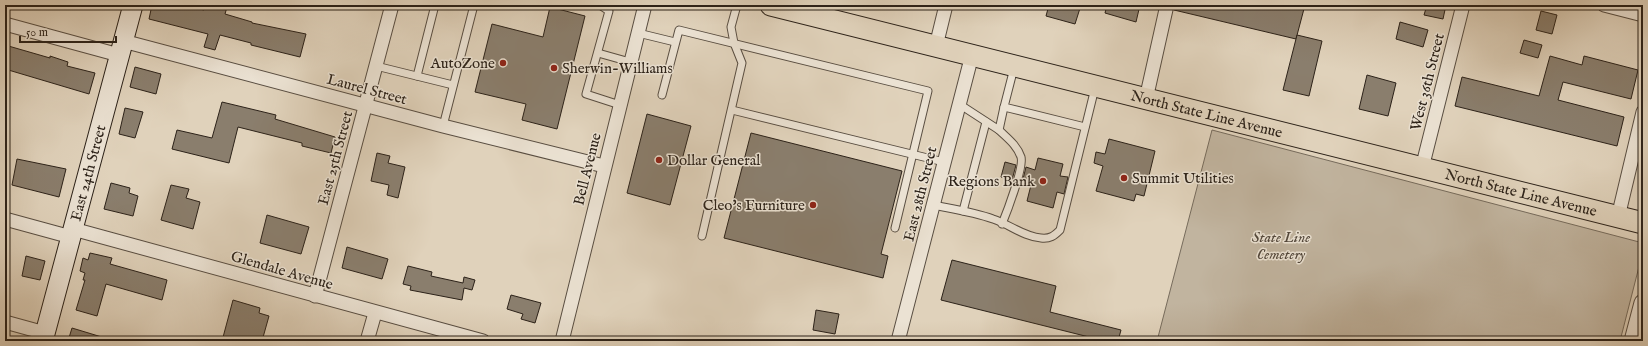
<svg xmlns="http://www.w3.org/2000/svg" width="1648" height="346" font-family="'IM FELL English',serif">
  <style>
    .green { fill: #c1b49f; stroke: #766b5c }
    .building { fill: #8a7e6d; stroke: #2c2219 }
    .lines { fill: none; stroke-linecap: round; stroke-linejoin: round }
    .service-casing { stroke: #594e42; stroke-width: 9 }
    .minor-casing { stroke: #594e42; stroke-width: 15 }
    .tertiary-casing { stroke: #594e42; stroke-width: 19 }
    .secondary-casing { stroke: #2c2219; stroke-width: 21 }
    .primary-casing { stroke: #2c2219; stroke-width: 23 }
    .service { stroke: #ebe2d3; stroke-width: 7 }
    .minor { stroke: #ebe2d3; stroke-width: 13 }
    .tertiary { stroke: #ebe2d3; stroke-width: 17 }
    .secondary { stroke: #ebe2d3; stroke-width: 19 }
    .primary { stroke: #e0d2bb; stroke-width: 21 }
    .poi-dot { fill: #8f2418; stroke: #ebe2d3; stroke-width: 1.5 }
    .labels { text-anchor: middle; stroke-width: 3; stroke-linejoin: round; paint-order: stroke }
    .poi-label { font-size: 15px; fill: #2c2219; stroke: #ebe2d3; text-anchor: end }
    .street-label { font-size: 15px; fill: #2c2219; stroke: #ebe2d3 }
    .park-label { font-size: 15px; font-style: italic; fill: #51463a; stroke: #ebe2d3 }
  </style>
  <rect width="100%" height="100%" fill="#e0d2bb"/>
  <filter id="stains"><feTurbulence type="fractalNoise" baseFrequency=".005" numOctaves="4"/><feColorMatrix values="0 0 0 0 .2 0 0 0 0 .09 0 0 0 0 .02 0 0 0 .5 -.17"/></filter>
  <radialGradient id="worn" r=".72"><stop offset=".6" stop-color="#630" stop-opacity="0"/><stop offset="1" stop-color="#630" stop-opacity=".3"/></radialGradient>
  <path class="green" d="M1212,130L1643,243V251L1620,341H1157Z"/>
  <g class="building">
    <path d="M152,5H182L204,10L206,5H220L227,7L225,14L252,22V23L306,34L300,57L251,45V43L220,35L215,50L204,47L208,34L149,19Z"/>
    <path d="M1049,5H1081L1075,24L1046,16Z"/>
    <path d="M1107,5H1140L1136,22L1105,13Z"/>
    <path d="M1175,5H1305L1296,39L1174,10Z"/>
    <path d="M1427,5H1446L1443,19L1424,15Z"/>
    <path d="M550,7L585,16L557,129L522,120L526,104L475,92L492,24L543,37Z"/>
    <path d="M1541,11L1557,15L1552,34L1536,30Z"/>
    <path d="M1400,22L1428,30L1423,47L1396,39Z"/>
    <path d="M1297,35L1322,41L1309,96L1283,90Z"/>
    <path d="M1524,40L1542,45L1538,58L1520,53Z"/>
    <path d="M5,45L50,58V56L68,62L67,66L95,73L89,94L5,69Z"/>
    <path d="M1550,56L1582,65L1584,56L1638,70L1631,99L1563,82L1558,100L1624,117L1617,146L1455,106L1462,77L1539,96Z"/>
    <path d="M135,67L161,74L156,94L130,87Z"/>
    <path d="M1367,75L1396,83L1388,116L1359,109Z"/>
    <path d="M222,102L276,115L275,119L335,137L331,153L302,146V143L238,127L229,163L172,149L177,130L212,138Z"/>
    <path d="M125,108L143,112L135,138L119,134Z"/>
    <path d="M647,114L691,126L670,205L627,193Z"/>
    <path d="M751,133L902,171L881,254L888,256L883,278L724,238Z"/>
    <path d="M1109,139L1155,151L1144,196L1136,194L1134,201L1096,191L1103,166L1094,163L1096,152L1105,154Z"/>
    <path d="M377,153L390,156L388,163L405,167L398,198L387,195L389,185L371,181Z"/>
    <path d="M1038,158L1063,164L1060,176L1068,177L1064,194L1057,192L1053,208L1027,201L1031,185L1022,183L1026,167L1035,170Z"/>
    <path d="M17,159L66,169L59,197L12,185Z"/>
    <path d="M1005,162L1016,165L1012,180L1001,177Z"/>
    <path d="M111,183L130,188L129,193L138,196L133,216L104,209Z"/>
    <path d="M171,185L189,189L186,198L200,202L193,229L161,220Z"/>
    <path d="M267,215L309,227L301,254L260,243Z"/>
    <path d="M347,247L388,259L382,279L342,268Z"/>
    <path d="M90,253L112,258L110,264L167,280L162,300L106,284L97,316L76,310L85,280H83L85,273L80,271L83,258L88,260Z"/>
    <path d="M26,256L45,261L40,280L22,276Z"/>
    <path d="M952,260L1056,286L1050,312L1121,330L1118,341H1105L941,300Z"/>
    <path d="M408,266L432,272L431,276L463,283L464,277L475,280L472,290L464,288L462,300L410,290L411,286L403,284Z"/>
    <path d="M511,295L541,303L535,323L521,319L523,314L507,309Z"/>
    <path d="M233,300L260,308L259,313L269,316L262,341H222Z"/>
    <path d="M816,310L839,314L835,334L813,330Z"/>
    <path d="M72,328L105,338V341H68Z"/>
  </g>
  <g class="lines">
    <g class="service-casing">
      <g id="service">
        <path d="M600,5L609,11L586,94L620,105"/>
        <path d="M638,33L675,42"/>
        <path d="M598,53L630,62"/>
        <path d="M376,66L453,85"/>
        <path d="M1014,68L1004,107L1085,127"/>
        <path d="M417,76L435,5"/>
        <path d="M662,95L679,30L928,91L895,228"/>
        <path d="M959,104L999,130L1004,107"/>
        <path d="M732,110L944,162"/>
        <path d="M443,126L474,5"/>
        <path d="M999,130C1007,138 1017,145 1021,157C1024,167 1007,212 1002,224"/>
        <path d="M933,205C953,209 974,212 993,219C1009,224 1024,237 1041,238C1050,239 1054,236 1060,230L1095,88"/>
        <path d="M963,211L986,122"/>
        <path d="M702,236L742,63L734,43L731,27L737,5"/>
      </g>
    </g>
    <g class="minor-casing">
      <g id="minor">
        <path d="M1604,5L1643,15"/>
        <path d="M5,24L119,55"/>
        <path d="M123,41L443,126L604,166"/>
        <path d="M936,46L946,5"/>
        <path d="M1146,99L1167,5"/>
        <path d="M1422,168L1463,5"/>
        <path d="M1618,217L1643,112"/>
        <path d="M5,219L71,237"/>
        <path d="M73,229L483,341"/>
        <path d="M315,296L392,5"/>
        <path d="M5,322L45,333"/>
        <path d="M367,341L375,313"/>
        <path d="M562,341L645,5"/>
        <path d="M898,341L972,55"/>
      </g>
    </g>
    <g class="tertiary-casing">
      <path id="tertiary" d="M1633,341L1643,303"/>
    </g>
    <g class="secondary-casing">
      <g id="secondary">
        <path id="s1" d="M43,341L133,5"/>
      </g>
    </g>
    <g class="primary-casing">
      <g id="primary">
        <path id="s2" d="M771,5L1643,223"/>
      </g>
    </g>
    <use href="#service" class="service"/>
    <use href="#minor" class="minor"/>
    <use href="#tertiary" class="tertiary"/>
    <use href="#secondary" class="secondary"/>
    <use href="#primary" class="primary"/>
  </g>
  <g class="poi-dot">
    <circle cx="503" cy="63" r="4"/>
    <circle cx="554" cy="68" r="4"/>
    <circle cx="659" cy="160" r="4"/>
    <circle cx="1124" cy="178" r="4"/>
    <circle cx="1043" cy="181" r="4"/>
    <circle cx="813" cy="205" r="4"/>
  </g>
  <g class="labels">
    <g class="poi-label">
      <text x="495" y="68">AutoZone</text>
      <text x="562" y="73" text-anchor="start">Sherwin-Williams</text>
      <text x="667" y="165" text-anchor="start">Dollar General</text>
      <text x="1132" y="183" text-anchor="start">Summit Utilities</text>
      <text x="1035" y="186">Regions Bank</text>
      <text x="805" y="210">Cleo's Furniture</text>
    </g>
    <g class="street-label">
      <text transform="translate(1427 82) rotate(-76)" y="5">West 36th Street</text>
      <text transform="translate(367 89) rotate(15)" y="5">Laurel Street</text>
      <text dy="5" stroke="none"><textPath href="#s2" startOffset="449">North State Line Avenue</textPath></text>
      <text transform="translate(335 158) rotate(-75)" y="5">East 25th Street</text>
      <text transform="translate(587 169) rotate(-76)" y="5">Bell Avenue</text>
      <text dy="5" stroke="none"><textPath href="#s1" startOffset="174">East 24th Street</textPath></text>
      <text dy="5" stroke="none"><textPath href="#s2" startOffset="773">North State Line Avenue</textPath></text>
      <text transform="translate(920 194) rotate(-76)" y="5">East 28th Street</text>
      <text transform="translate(282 270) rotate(16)" y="5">Glendale Avenue</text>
    </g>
    <g class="park-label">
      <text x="1281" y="242">State Line<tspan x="1281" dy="17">Cemetery</tspan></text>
    </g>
  </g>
  <rect width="1648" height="346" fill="none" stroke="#e0d2bb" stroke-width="20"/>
  <rect x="6" y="6" width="1636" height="334" fill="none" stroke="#2c2219" stroke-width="2"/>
  <rect x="10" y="10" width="1628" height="326" fill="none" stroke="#2c2219"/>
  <path d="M20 36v6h96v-6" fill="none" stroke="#2c2219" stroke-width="2"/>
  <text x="26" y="36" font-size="12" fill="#2c2219" stroke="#ebe2d3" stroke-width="3" paint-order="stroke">50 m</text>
  <rect width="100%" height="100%" filter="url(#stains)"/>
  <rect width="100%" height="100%" fill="url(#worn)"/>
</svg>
